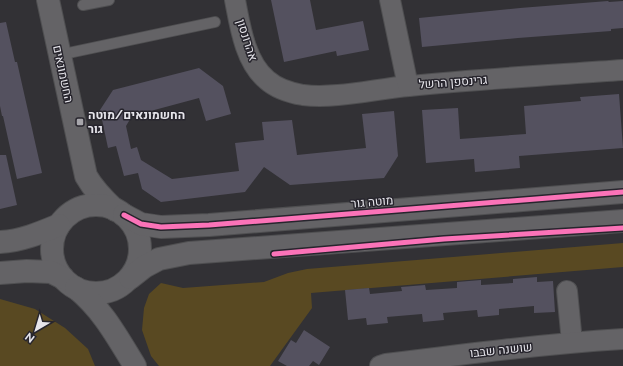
<svg xmlns="http://www.w3.org/2000/svg" width="623" height="366" font-family="Raleway,Heebo,sans-serif">
  <style>
    .green { fill: #594922 }
    .building { fill: #54515f }
    .lines { fill: none; stroke-linecap: round; stroke-linejoin: round }
    .service-casing { stroke: #4f4f51; stroke-width: 12 }
    .minor-casing { stroke: #4f4f51; stroke-width: 22 }
    .tertiary-casing { stroke: #4f4f51; stroke-width: 24 }
    .service { stroke: #646366; stroke-width: 10 }
    .minor { stroke: #646366; stroke-width: 20 }
    .tertiary { stroke: #646366; stroke-width: 22 }
    .cycleway-casing { stroke: #27252d; stroke-width: 8 }
    .cycleway { stroke: #fb73b8; stroke-width: 5 }
    .poi-dot { fill: #a7a6ab; stroke: #27252d; stroke-width: 1.5 }
    .labels { text-anchor: middle; stroke-width: 3; stroke-linejoin: round; paint-order: stroke }
    .street-label { font-size: 12px; fill: #e6e5eb; stroke: #27252d }
    .poi-label { font-size: 12px; font-weight: bold; fill: #e6e5eb; stroke: #27252d; text-anchor: start }
  </style>
  <rect width="100%" height="100%" fill="#323135"/>
  <g class="green">
    <path d="M623,243V267L311,293L312,308L270,366H159L151,356L142,330L144,308L149,294L161,283L183,288L264,282L288,273L307,269Z"/>
    <path d="M0,299L35,309L65,328L88,349L95,366H0Z"/>
  </g>
  <g class="building">
    <path d="M271,0H310L316,30L363,21L369,50L337,56L336,51L284,62Z"/>
    <path d="M608,1L609,2L623,1V28L611,29V31L518,38L422,47L419,18L520,8Z"/>
    <path d="M6,22L15,62H17L42,173L17,179L3,116H2L0,106V23Z"/>
    <path d="M199,68L223,86L231,114L206,121L199,98L132,116L126,126L131,149L137,147L141,160L172,179L239,171L235,143L264,140L262,122L292,120L297,155L366,148L362,114L394,111L398,156L384,178L290,185L264,167L245,192L161,202L142,189L138,173L124,176L116,146L108,148L100,110L113,90Z"/>
    <path d="M619,94L623,148L519,156L520,168L475,172L474,159L426,163L422,110L458,108L460,139L526,134L524,106L581,101L580,97Z"/>
    <path d="M0,155H6L17,205L0,209Z"/>
    <path d="M537,277V282L553,281L555,312L534,313V306L499,309V315L478,317L477,310L443,313L444,320L423,322L422,314L387,317L388,323L367,325L366,318L348,320L345,290L369,288L370,294L402,291L401,287L425,285L426,290L457,288V282L481,280V285L513,283V279Z"/>
    <path d="M304,330L330,347L319,365L313,361L309,366H287L278,361L291,340L296,343Z"/>
  </g>
  <g class="lines">
    <g class="service-casing">
      <g id="service">
        <path d="M83,5L109,0"/>
        <path d="M59,55L215,22"/>
      </g>
    </g>
    <g class="minor-casing">
      <g id="minor">
        <path d="M235,0C240,26 245,62 267,80C276,88 291,93 303,95C336,99 375,89 409,86C480,79 552,75 623,70"/>
        <path d="M390,0L408,86"/>
        <path d="M567,291L572,342"/>
        <path d="M380,366L386,364C465,354 544,344 623,339"/>
      </g>
    </g>
    <g class="tertiary-casing">
      <g id="tertiary">
        <path d="M48,0L86,176C94,190 103,199 115,210"/>
        <circle cx="96" cy="249" r="44"/>
        <path d="M124,215L141,224L161,227L209,225L623,192"/>
        <path d="M0,242C21,241 40,233 59,225"/>
        <path d="M0,273L27,271L51,272L63,278"/>
        <path d="M130,278L144,267L159,259L189,253L623,221"/>
        <path d="M76,288C103,310 117,337 135,366"/>
      </g>
    </g>
    <use href="#service" class="service"/>
    <use href="#minor" class="minor"/>
    <use href="#tertiary" class="tertiary"/>
    <g class="cycleway-casing">
      <g id="cycleway">
        <path d="M124,215L141,224L161,227L209,225L623,192"/>
        <path d="M274,254L444,239L623,228"/>
      </g>
    </g>
    <use href="#cycleway" class="cycleway"/>
  </g>
  <rect class="poi-dot" x="76" y="118" width="8" height="8" rx="2"/>
  <g class="labels">
    <g class="street-label">
      <text transform="translate(247 40) rotate(72)" y="4">אהרונסון</text>
      <text transform="translate(63 74) rotate(78)" y="4">החשמונאים</text>
      <text transform="translate(453 82) rotate(-4)" y="4">גרינספן הרשל</text>
      <text transform="translate(372 202) rotate(-5)" y="4">מוטה גור</text>
      <text transform="translate(501 350) rotate(-6)" y="4">שושנה שבבו</text>
    </g>
    <g class="poi-label">
      <text x="88" y="119">החשמונאים/מוטה<tspan x="88" dy="14">גור</tspan></text>
    </g>
  </g>
  <g transform="translate(36 330) rotate(218)" stroke="#27252d" stroke-width="3" paint-order="stroke">
  <path d="M0-3L7 15L0 10L-7 15Z" fill="#e6e5eb"/>
  <text y="-6" font-size="11" font-weight="bold" text-anchor="middle" fill="#e6e5eb">N</text>
  </g>
</svg>
